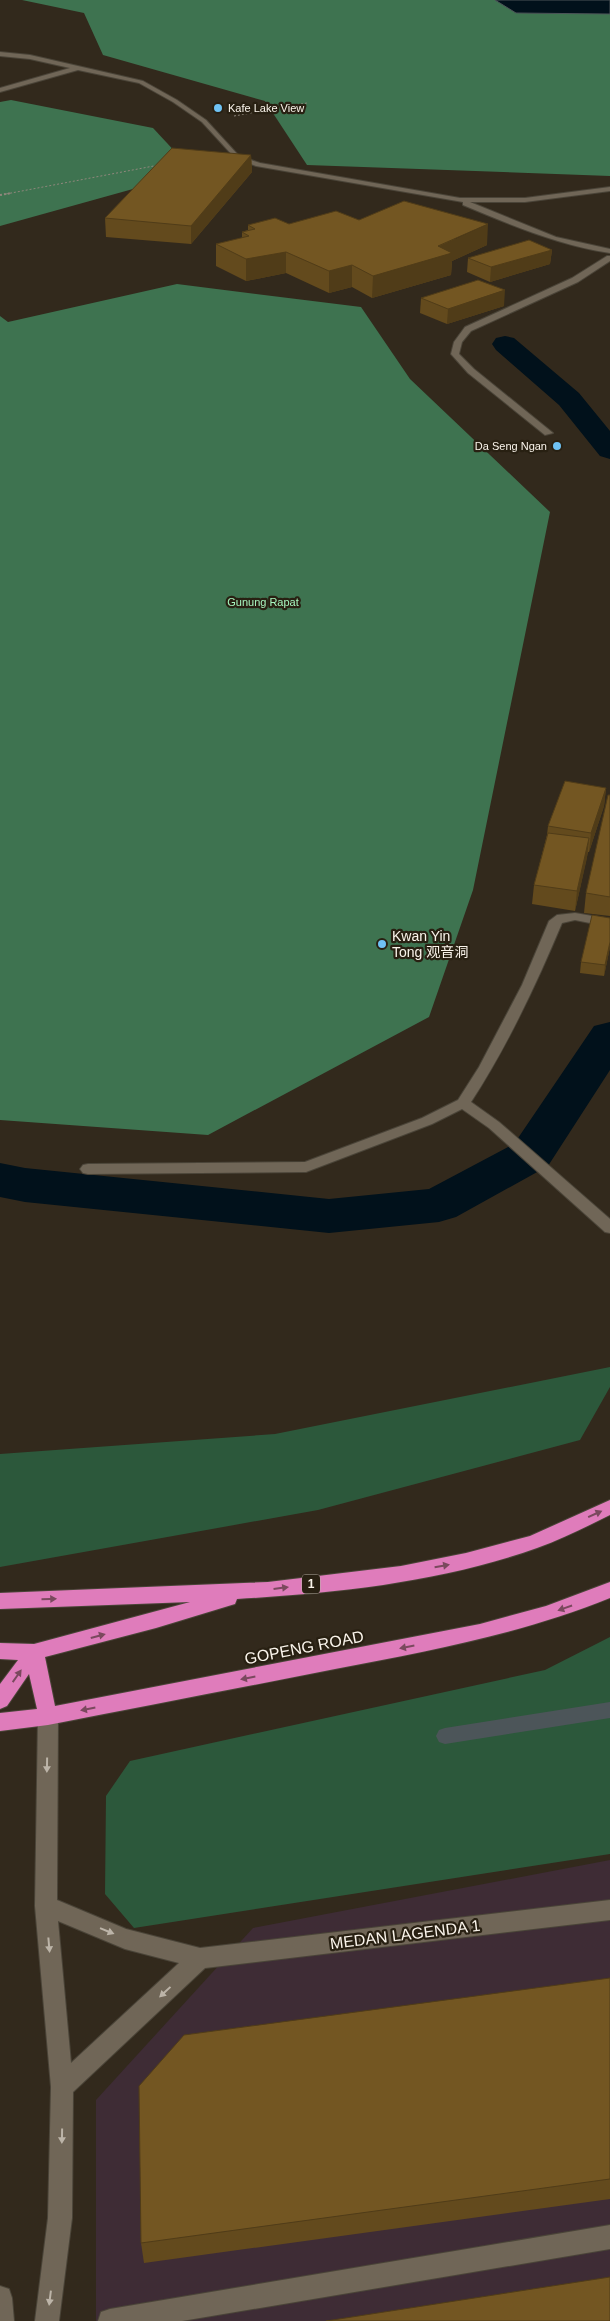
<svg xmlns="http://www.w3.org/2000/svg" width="610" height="2321" font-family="Helvetica,'Noto Sans SC',sans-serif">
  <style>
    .commercial { fill: #3e2c35 }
    .green { fill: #2c583b }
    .forest { fill: #3e7350 }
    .water { fill: #01111b; stroke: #4c5559 }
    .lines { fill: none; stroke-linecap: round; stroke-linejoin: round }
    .stream { fill: #4c5559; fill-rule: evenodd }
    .canal { fill: #01111b; fill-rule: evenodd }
    .minor-casing { stroke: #4a4438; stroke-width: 2 }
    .highway-casing { stroke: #4a4438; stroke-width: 2 }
    .path-far1 { stroke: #8f877c; stroke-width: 1; stroke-dasharray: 2 2; stroke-linecap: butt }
    .path { stroke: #8f877c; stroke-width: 2; stroke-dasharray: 2 2; stroke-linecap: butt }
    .minor { fill: #706657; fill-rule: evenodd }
    .highway { fill: #df7cbb; fill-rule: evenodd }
    .wall { fill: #634a1d }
    .shaded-wall { fill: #503c18 }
    .building { fill: #735622; stroke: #503c18 }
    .oneway { fill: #7a495e }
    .oneway2 { fill: #bcb4a8 }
    .poi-dot { fill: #6fc2f4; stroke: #282012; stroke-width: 2 }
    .labels { text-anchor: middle; stroke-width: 4.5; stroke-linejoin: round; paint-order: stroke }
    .far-poi-label { font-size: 11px; fill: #faf4eb; stroke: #282012; text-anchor: start }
    .far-park-label { font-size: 11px; fill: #a6f6bf; stroke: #282012 }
    .shield { fill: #282012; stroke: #bbb4aa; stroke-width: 1 }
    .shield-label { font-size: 12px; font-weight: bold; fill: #faf4eb }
    .poi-label { font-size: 14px; fill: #faf4eb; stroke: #282012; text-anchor: start }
    .near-street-label { font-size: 16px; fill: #faf4eb; stroke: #282012 }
  </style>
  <rect width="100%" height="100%" fill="#32291c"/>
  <path class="commercial" d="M610,1860V2321H96V2100L253,1928Z"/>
  <g class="green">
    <path d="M610,1367V1387L580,1440L318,1510L0,1567V1454L275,1434Z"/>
    <path d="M610,1637V1854L134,1928L105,1894L106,1796L130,1761L545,1670Z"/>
  </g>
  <g class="forest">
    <path d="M22,0H495L516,13L610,14V176L307,165L265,101L103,55L84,13Z"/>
    <path d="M11,100L153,128L194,172L0,226V102Z"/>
    <path d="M177,284L361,307L410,379L550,512L473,890L429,1017L208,1135L0,1120V316L8,322Z"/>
  </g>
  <path class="water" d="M495,0H610V14L516,13Z"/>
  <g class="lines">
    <path class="stream" d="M610,1702V1718L445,1744L439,1742L436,1736L439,1730L445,1728Z"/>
    <g class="canal">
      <path d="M505,336L514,338L579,393L610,431V459L600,456L559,405L496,350L492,344L496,338Z"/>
      <path d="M610,1022V1070L548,1166L456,1217L439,1222L329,1233L25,1202L0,1197V1163L25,1168L329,1199L429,1189L514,1144L594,1026Z"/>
    </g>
    <g class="minor-casing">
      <g id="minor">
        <path d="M0,52L30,55L143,81L177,100L206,120L239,156L260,163L460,198H525L610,187V191L525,202H470L556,237L610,249V253C558,245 511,225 463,205V202L256,166L235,158L202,122L173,102L139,83L78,70L0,92V88L70,68L30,59L0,56Z"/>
        <path d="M607,256H610V261L578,282L471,331L462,342L459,354L474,369L553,433L545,435L468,373L451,354L454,342L465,327L572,278Z"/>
        <path d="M575,913L610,919V927L575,920L562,923C536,985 508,1045 471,1102L499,1122L610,1219V1233L605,1232L489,1128L462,1109L432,1124L306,1172L88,1174L83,1173L80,1169L83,1165L88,1164L305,1162L422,1118L458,1100L479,1067L522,985L549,921L557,915Z"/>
        <path d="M48,1707L55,1710L58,1716L57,1900L126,1929L200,1948L610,1900V1920L205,1968L73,2092L72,2218L59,2321H35L48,2218L51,2087L35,1906L38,1716L41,1710ZM58,1921L125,1949L179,1963L71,2063Z"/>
        <path d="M610,2225V2249L182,2321H98L101,2312L110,2309Z"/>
        <path d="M0,2286L9,2289L12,2298L14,2321H0Z"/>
      </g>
    </g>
    <g class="highway-casing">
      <path id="highway" d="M610,1500V1515C586,1527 562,1539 537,1548C442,1582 337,1593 237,1599L235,1604L156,1628L45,1657L55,1706L480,1624L546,1606L610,1582V1598C521,1634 429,1651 335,1669C239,1688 144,1706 48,1725L0,1731V1713L37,1709L29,1674L7,1706L0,1709V1684L18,1660L0,1659V1643L34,1644L190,1602L0,1609V1593L268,1582L401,1566L466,1553L530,1536Z"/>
    </g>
    <g class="path-far1">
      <path d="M234,116L307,103"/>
      <path d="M6,194L159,165"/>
    </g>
    <path class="path" d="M0,195L12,193"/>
    <use href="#minor" class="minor"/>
    <use href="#highway" class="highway"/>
  </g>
  <g class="wall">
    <path d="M251,155L252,172L191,244L106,237L105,218Z"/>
    <path d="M359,220L487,245L452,261L451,275L372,298L352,287L329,293L286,273L246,281L216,266V244L242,238V232L248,230V225L289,224Z"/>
    <path d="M552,250L550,264L490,282L467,272L468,258Z"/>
    <path d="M421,298L504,306L447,324L420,313Z"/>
    <path d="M606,788L604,806L589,852H588L575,911L532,904L534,885L547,835L548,826Z"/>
    <path d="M610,795V916L584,913L586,893Z"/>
    <path d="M610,918V947L604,976L580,973L581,962Z"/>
    <path d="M610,1978V2199L144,2263L141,2243Z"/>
  </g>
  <g class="shaded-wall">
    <path d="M251,155L252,172L191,244V226Z"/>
    <path d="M488,224L487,245L452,261L451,275L372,298L373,276Z"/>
    <path d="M552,250L550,264L490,282L491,267Z"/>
    <path d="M286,252V273L246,281V259Z"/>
    <path d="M352,265V287L329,293V271Z"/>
    <path d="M505,290L504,306L447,324L448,309Z"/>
    <path d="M606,788L604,806L589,852L591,833Z"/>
    <path d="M589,838L587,858L575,911L577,891Z"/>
    <path d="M610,942V947L604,976L605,965Z"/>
  </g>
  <g class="building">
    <path d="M172,148L251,155L191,226L105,218Z"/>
    <path d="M404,201L488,224L438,246L452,253L373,276L352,265L329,271L286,252L246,259L216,244L249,236L242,232L255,229L248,225L275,218L289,224L336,211L359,220Z"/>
    <path d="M529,240L552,250L491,267L468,258Z"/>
    <path d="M478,280L505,290L448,309L421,298Z"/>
    <path d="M565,781L606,788L591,833L548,826Z"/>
    <path d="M608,795H610V897L586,893Z"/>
    <path d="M548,833L589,838L577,891L534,885Z"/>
    <path d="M592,915L610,918V942L605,965L581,962Z"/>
    <path d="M610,1978V2179L141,2243L139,2086L184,2035Z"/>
    <path d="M610,2277V2321H326Z"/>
  </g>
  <defs><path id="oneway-solid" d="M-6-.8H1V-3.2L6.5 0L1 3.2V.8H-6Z" transform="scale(1.25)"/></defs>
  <g class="oneway">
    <use href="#oneway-solid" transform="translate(595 1514) rotate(-24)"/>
    <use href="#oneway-solid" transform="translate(442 1566) rotate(-10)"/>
    <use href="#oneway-solid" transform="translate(281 1588) rotate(-7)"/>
    <use href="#oneway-solid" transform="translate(49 1599) rotate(-2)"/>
    <use href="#oneway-solid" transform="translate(565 1608) rotate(161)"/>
    <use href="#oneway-solid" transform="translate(98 1636) rotate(-15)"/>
    <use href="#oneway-solid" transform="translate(407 1647) rotate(169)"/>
    <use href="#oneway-solid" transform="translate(17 1676) rotate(-55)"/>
    <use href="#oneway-solid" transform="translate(248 1678) rotate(169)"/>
    <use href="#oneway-solid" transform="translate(88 1709) rotate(169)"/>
  </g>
  <g class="oneway2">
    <use href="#oneway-solid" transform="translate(47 1765) rotate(91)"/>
    <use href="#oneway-solid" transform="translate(107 1931) rotate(22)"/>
    <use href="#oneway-solid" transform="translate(49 1945) rotate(85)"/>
    <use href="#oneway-solid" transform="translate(165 1992) rotate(137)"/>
    <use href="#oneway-solid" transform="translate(62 2136) rotate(91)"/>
    <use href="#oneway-solid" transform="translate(50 2298) rotate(97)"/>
  </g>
  <g class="poi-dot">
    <circle cx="218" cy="108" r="5"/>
    <circle cx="557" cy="446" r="5"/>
    <circle cx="382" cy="944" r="5"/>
  </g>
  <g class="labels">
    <g class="far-poi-label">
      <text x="228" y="112">Kafe Lake View</text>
      <text x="547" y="450" text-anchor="end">Da Seng Ngan</text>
    </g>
    <g class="far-park-label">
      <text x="263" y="606">Gunung Rapat</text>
    </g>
    <rect class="shield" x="302" y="1574.5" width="18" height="19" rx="4"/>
    <g class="shield-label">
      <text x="311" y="1588">1</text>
    </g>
    <g class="poi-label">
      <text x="392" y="941">Kwan Yin<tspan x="392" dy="16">Tong 观音洞</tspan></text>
    </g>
    <g class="near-street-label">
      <text transform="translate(304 1647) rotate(-11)" y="6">GOPENG ROAD</text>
      <text transform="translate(405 1934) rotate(-7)" y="6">MEDAN LAGENDA 1</text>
    </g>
  </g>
</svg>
